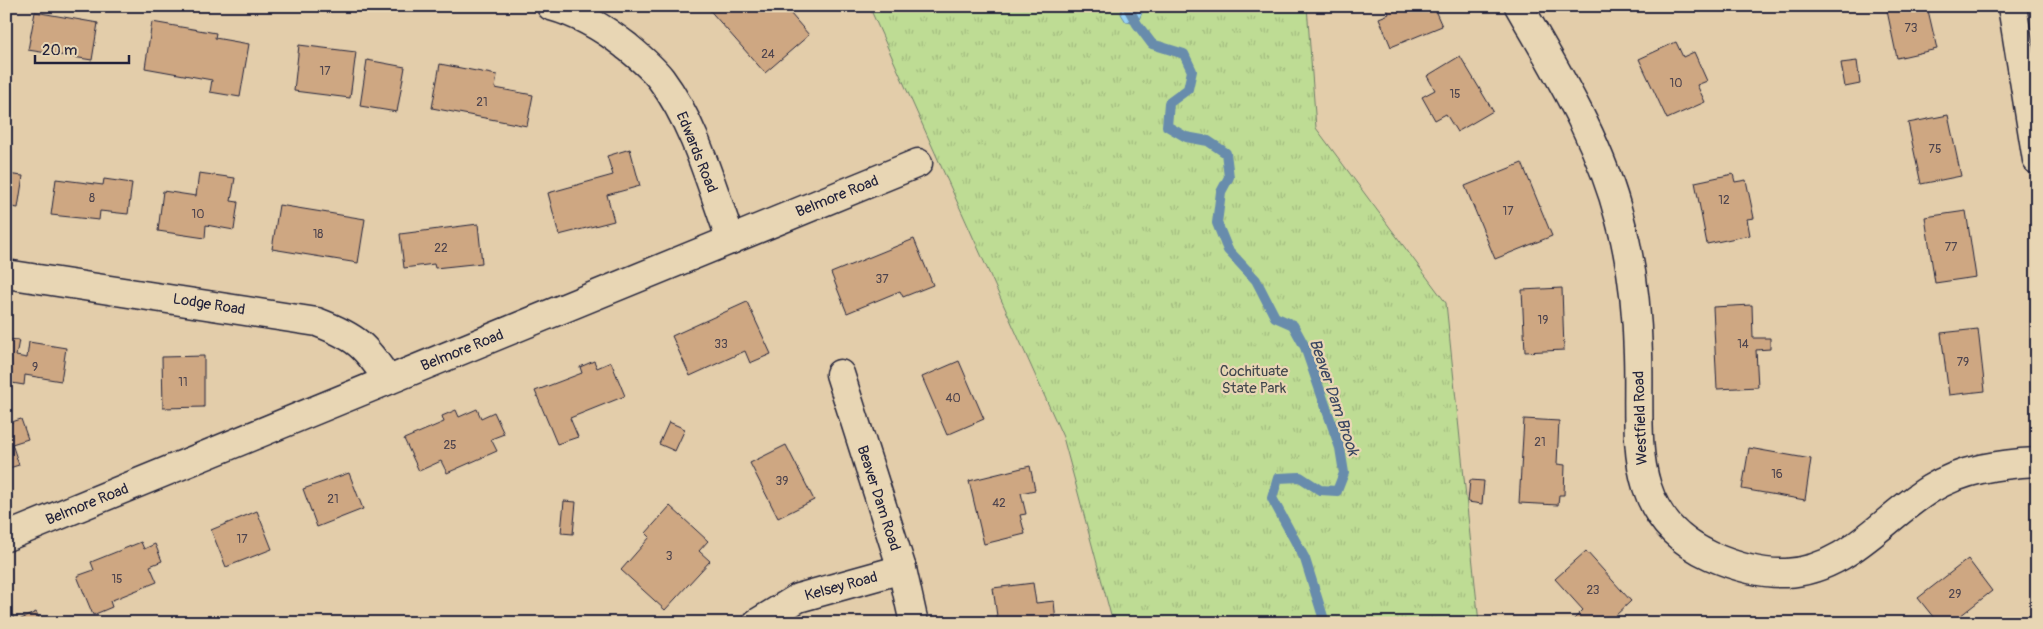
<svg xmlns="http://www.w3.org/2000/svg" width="2043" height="629" font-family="Pangolin,sans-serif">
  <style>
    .park { fill: url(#park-tufts); stroke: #707f68 }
    .water { fill: #97d3f7; stroke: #688cac }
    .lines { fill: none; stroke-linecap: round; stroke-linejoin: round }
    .stream { stroke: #688cac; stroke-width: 10 }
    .building { fill: #cea782; stroke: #22223b }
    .street-casing { stroke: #22223b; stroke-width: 31 }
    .secondary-casing { stroke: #22223b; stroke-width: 31 }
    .street { stroke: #e8d6b4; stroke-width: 28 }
    .secondary { stroke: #e8d6b4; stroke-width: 28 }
    .labels { text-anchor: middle; stroke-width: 4.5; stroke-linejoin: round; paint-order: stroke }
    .number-label { font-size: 12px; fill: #4d434d }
    .street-label { font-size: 15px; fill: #22223b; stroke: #e8d6b4 }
    .park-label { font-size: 15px; fill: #41474d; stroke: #e8d6b4 }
    .water-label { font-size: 16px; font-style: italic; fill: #394561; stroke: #e8d6b4 }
  </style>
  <defs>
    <pattern id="park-tufts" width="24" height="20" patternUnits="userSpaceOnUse" patternTransform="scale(1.25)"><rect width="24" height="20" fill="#bedc94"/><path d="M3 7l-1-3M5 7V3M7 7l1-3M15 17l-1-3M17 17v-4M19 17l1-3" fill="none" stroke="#a3bc80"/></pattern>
  </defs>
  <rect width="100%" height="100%" fill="#e3cdaa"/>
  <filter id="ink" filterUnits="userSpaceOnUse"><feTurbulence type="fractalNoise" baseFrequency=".02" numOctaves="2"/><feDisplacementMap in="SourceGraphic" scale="10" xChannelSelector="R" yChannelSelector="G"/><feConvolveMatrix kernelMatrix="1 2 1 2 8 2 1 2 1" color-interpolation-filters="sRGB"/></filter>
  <g filter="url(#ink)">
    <path class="park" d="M869,6H1307L1316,128L1446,303L1479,623H1113L1063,437Z"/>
    <path class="water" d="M1122,6H1145L1137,24L1126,22L1121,14Z"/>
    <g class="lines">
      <path class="stream" d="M1127,6L1137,24L1152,44L1184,54L1192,71L1188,89L1169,103L1167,126L1186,137L1208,141L1226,153L1229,177L1221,192L1217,223L1228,250L1256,280L1275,317L1293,325L1305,347L1340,448L1344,473L1337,491L1320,490L1300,477L1278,478L1272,498L1305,559L1325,623"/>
    </g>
    <g class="building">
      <path d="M706,6H784L809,35L765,73Z"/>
      <path d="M1386,6H1433L1442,26L1391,47L1379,18L1389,14Z"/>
      <path d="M1886,6H1927L1937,49L1897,58Z"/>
      <path d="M35,12L98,23L92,60L28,50Z"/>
      <path d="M152,22L216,33L215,38L249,44L240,97L210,92L212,80L145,68Z"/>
      <path d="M1676,42L1683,57L1694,52L1707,81L1697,85L1705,102L1667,119L1639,59Z"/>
      <path d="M299,45L356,52L350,98L294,91Z"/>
      <path d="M1460,56L1493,111L1457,132L1446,114L1435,120L1422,97L1435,90L1427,76Z"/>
      <path d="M367,60L405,67L397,112L360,106Z"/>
      <path d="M1857,61L1860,84L1845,87L1841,63Z"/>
      <path d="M440,64L497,75L495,88L533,95L527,126L432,108Z"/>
      <path d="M1948,115L1961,176L1921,184L1908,123Z"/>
      <path d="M630,149L640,186L607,195L614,221L559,235L548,193L613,175L607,156Z"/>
      <path d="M1522,163L1552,236L1495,259L1465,186Z"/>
      <path d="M199,173L235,178L231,201L238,202L234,230L206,225L205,238L158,231L163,191L196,196Z"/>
      <path d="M6,174L23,176L18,208L6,206Z"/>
      <path d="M1733,174L1735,182L1746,180L1754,218L1747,219L1750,235L1707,244L1695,182Z"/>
      <path d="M56,179L103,185L104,179L132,183L128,214L100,211L99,220L51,215Z"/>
      <path d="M279,205L365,219L358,263L272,249Z"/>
      <path d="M1966,211L1976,277L1935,283L1925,217Z"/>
      <path d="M478,224L482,263L435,268L434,264L404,268L400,234Z"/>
      <path d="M914,239L933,285L903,297L900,291L847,313L831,273Z"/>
      <path d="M1562,288L1564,350L1525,352L1522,290Z"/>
      <path d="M747,302L771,354L750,363L745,351L690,376L672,336Z"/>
      <path d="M1752,305L1753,338H1770V349L1756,350L1758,387L1717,389L1713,307Z"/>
      <path d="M1978,329L1985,391L1949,395L1941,333Z"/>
      <path d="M6,339L19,340L16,356L27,358L29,342L66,348L61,381L25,375L24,385L6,382Z"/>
      <path d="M204,356V407L163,408L162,357Z"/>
      <path d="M594,361L597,368L611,362L625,396L570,418L578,437L557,444L535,391L582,373L580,367Z"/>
      <path d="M959,361L984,419L947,435L922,377Z"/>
      <path d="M477,409L481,418L494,412L504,434L491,439L497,451L447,473L441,461L419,471L404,439L444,422L442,416L456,410L459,417Z"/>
      <path d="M21,419L28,439L12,444L19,465L6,469V424Z"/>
      <path d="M1524,419L1559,421L1557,464L1565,465L1564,495H1559L1558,505L1519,503Z"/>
      <path d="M669,422L685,429L675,451L659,444Z"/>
      <path d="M786,445L814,500L778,518L750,463Z"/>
      <path d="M1749,448L1811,459L1805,500L1742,489Z"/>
      <path d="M1030,466L1035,490L1021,493L1026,514L1020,515L1025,534L984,544L969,481Z"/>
      <path d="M349,473L363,509L317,527L303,489Z"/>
      <path d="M1470,480L1484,481L1482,504L1468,502Z"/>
      <path d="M564,501L576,502L573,534L561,533Z"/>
      <path d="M670,506L708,541L699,551L710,561L665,610L621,570L650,537L646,533Z"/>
      <path d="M257,511L272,549L226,567L211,530Z"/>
      <path d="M141,542L144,549L155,544L162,561L150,566L157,582L110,601L112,607L93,615L77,576L94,570L91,562Z"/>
      <path d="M1586,551L1631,601L1614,617L1620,623H1570L1583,610L1555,579Z"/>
      <path d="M1968,559L1992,591L1951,623H1938L1918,598Z"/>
      <path d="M1033,583L1036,603L1054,601L1056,623H998L993,588Z"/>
      <path d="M36,612L42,623H6V616L11,613L15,622Z"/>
    </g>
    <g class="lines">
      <g class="street-casing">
        <g id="street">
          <path d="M551,6C580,14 602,27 625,45C637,55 651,66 661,79C696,126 711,186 731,240"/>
          <path d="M1519,6C1559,76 1600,141 1620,220C1632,263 1637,309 1638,354C1641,433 1623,516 1711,556C1734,566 1761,574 1786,573C1847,570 1883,518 1930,489C1963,469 1999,464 2037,462"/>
          <path d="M6,274L317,322C356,337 365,345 388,380"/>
          <path d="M840,374L902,569L914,623"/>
          <path d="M6,537L918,163"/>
          <path d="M757,623L798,598L902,569"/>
        </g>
      </g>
      <g class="secondary-casing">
        <path id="secondary" d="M2012,6L2037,160"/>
      </g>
      <use href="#street" class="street"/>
      <use href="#secondary" class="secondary"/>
    </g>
  </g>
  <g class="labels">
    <g class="number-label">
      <text x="1911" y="32">73</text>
      <text x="768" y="58">24</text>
      <text x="325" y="75">17</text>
      <text x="1676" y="87">10</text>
      <text x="1455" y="98">15</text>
      <text x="482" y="106">21</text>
      <text x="1935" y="153">75</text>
      <text x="92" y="202">8</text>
      <text x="1724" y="204">12</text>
      <text x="1508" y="215">17</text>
      <text x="198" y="218">10</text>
      <text x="318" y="238">18</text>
      <text x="1951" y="251">77</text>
      <text x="441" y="252">22</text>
      <text x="882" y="283">37</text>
      <text x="1543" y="324">19</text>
      <text x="721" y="348">33</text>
      <text x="1743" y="348">14</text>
      <text x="1963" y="366">79</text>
      <text x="35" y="371">9</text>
      <text x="183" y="386">11</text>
      <text x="953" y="402">40</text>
      <text x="1540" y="446">21</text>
      <text x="450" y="449">25</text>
      <text x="1777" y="478">16</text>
      <text x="782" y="485">39</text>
      <text x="333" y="503">21</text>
      <text x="999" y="507">42</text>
      <text x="242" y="543">17</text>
      <text x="669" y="560">3</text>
      <text x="117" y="583">15</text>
      <text x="1593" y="594">23</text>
      <text x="1955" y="598">29</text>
    </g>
    <g class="street-label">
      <text transform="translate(697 152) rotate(68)" y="5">Edwards Road</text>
      <text transform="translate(837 196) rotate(-22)" y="5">Belmore Road</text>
      <text transform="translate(209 304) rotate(9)" y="5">Lodge Road</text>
      <text transform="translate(462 350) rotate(-22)" y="5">Belmore Road</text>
      <text transform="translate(1640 418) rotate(-92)" y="5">Westfield Road</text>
      <text transform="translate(879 498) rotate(72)" y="5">Beaver Dam Road</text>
      <text transform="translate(87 504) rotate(-22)" y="5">Belmore Road</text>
      <text transform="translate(841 586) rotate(-15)" y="5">Kelsey Road</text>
    </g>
    <g class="park-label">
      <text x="1254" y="376">Cochituate<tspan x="1254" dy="17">State Park</tspan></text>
    </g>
    <g class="water-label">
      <text transform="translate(1335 397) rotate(71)" y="6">Beaver Dam Brook</text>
    </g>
  </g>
  <rect width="2043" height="629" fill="none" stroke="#e8d6b4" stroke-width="25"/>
  <rect x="12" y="12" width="2018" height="604" fill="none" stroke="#22223b" stroke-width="2" filter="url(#ink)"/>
  <path d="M35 55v8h94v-8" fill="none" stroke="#22223b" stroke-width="2.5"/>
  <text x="42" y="55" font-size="15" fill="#22223b" stroke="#e8d6b4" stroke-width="4" paint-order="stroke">20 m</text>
</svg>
